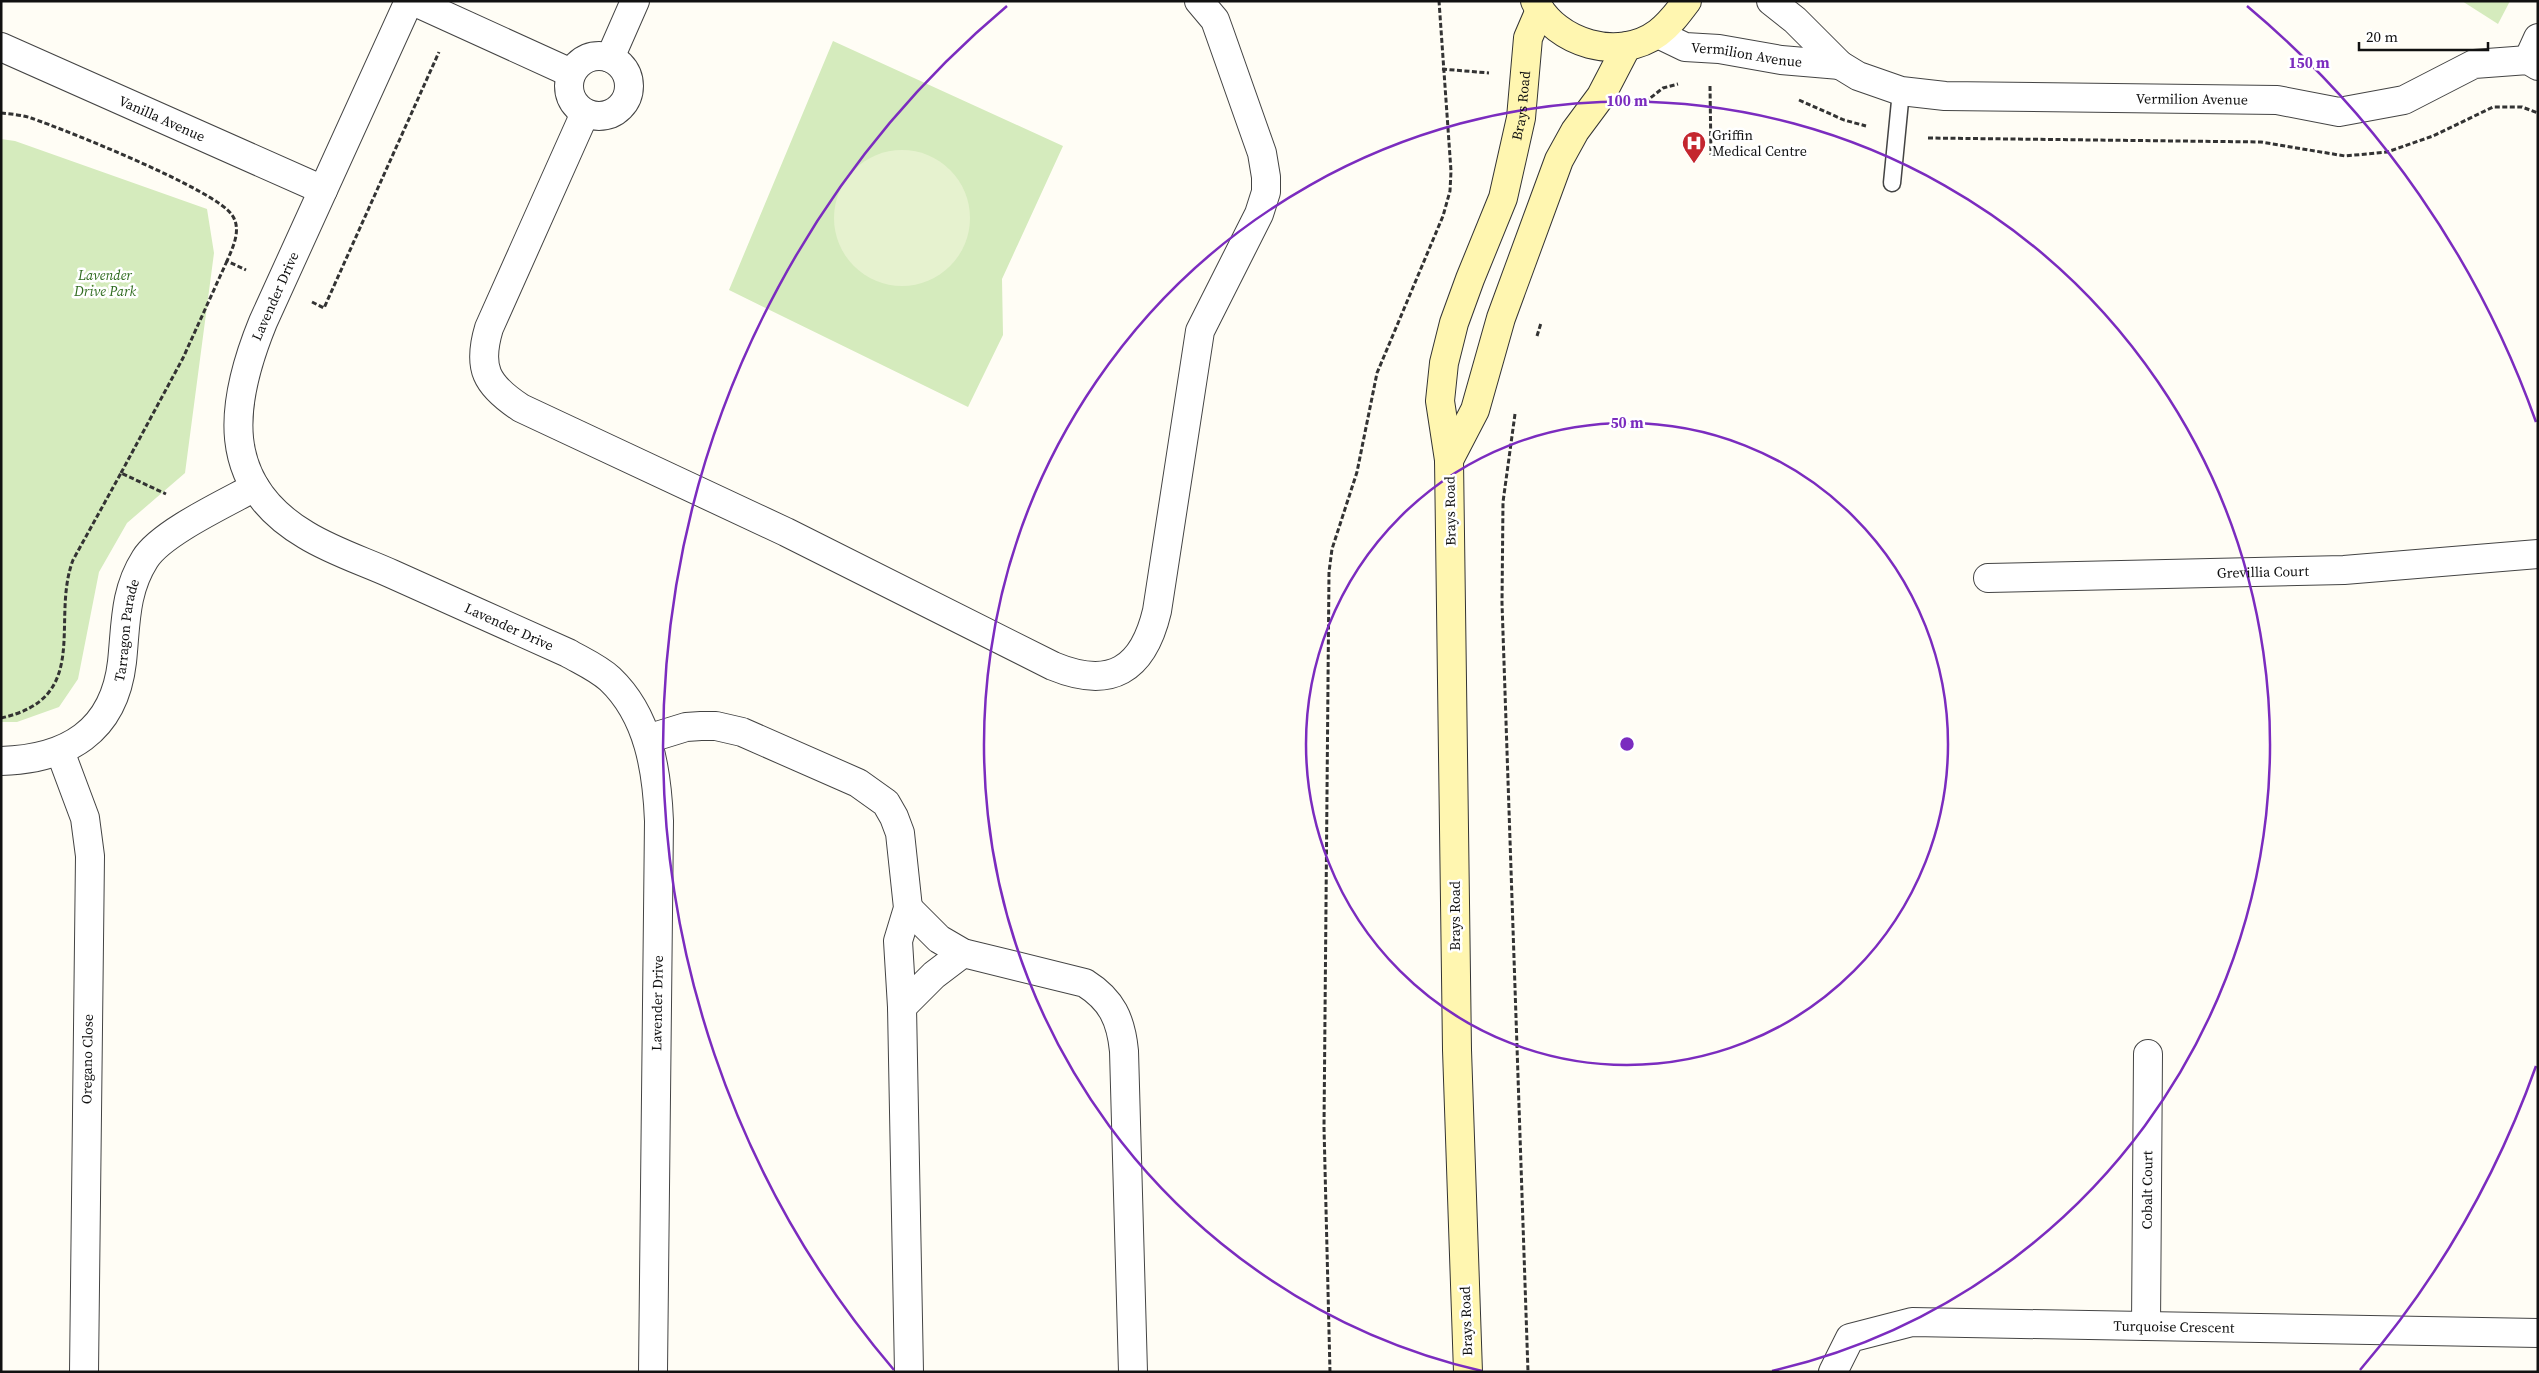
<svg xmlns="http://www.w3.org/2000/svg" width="2539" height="1373" font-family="'Source Serif 4',serif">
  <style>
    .green { fill: #d5ebbd }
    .pitch { fill: #e6f2cf }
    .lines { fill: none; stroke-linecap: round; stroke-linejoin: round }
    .lane-casing { stroke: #444; stroke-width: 19 }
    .street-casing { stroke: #444; stroke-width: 30 }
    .secondary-casing { stroke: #333; stroke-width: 30 }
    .path { stroke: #333; stroke-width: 3; stroke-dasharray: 5 2.5; stroke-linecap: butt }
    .lane { stroke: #fff; stroke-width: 16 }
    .street { stroke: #fff; stroke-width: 28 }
    .secondary { stroke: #fff6b0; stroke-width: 28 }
    .ring { fill: none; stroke: #7b2cbf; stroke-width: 2.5 }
    .labels { text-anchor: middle; stroke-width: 5; stroke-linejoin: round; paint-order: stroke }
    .street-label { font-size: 14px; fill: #111; stroke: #fff }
    .poi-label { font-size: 14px; fill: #111; stroke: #fff; text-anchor: start }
    .park-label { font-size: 14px; font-style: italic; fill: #2f6b1f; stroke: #fff }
    .centre { fill: #7b2cbf; stroke: #fff; stroke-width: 2.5 }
    .ring-label { font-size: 15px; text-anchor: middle; font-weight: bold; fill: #7b2cbf; stroke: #fff; stroke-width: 5; stroke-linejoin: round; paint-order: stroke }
  </style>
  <rect width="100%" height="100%" fill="#fffdf5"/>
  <g class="green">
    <path d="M2462,1H2510L2498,24Z"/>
    <path d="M833,41L1063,146L1002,279L1003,335L968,407L729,290Z"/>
    <path d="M1,139L15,141L207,209L214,253L185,473L127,523L99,572L78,679L59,707L17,722H1Z"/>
  </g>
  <circle class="pitch" cx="902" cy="218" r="68"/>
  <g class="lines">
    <g class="lane-casing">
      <path id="lane" d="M1892,183L1901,91"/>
    </g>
    <g class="street-casing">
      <g id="street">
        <path id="s1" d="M409,1L263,322C230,403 218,483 306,535C332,551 363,561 392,574C451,600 509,627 568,653C582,661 598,668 610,679C649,716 657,771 659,821L653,1372"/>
        <path d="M413,1L571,73"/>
        <path id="s2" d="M1771,1L1795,20L1840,65L1858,76L1901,91L1945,96L2277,100L2339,112L2404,100L2474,64L2528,60L2538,66"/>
        <path id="s3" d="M1658,34L1685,47L1719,49L1781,60L1840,65"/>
        <path id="s4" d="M1,47L323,190"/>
        <circle cx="599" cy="86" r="30"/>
        <path d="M610,58L635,1"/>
        <path d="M2528,60L2538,38"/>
        <path d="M585,113L489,328C477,368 486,385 521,408L786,532L1053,666C1111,690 1143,670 1157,611L1200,331L1259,214L1266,192V177L1262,153L1220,34L1215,20L1199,1"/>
        <path id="s5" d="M1988,578L2344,570L2538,554"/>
        <path d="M647,739L686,727L701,726H716L742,732L858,783L886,803L894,817L900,833L908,908L898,941L902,1007L909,1372"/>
        <path d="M60,751L85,818L90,856L84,1372"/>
        <path id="s6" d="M1,761C67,759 114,732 122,662C126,625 124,592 145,559C161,533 226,503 255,487"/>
        <path d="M908,908L939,939L963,953L1085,983C1112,1000 1121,1020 1124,1051L1133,1372"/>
        <path d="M902,1007L934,975L963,953"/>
        <path id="s7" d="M2146,1326L2148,1054"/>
        <path id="s8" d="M1833,1372L1850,1338L1912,1322L2538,1333"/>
      </g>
    </g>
    <g class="secondary-casing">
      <g id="secondary">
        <path d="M1535,1C1556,44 1619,62 1658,33C1670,24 1678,13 1687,1"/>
        <path d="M1449,460L1475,410L1501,318L1559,160L1575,131L1601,96L1627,46"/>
        <path id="s9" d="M1468,1372L1457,1050L1449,460L1440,401L1444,363L1454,323L1470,279L1503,198L1521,118L1528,38L1540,10"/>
      </g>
    </g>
    <g class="path">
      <path d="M1442,69L1489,73"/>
      <path d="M1710,86L1711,155"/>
      <path d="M1799,100L1844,120L1866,126"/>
      <path d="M1639,107L1663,88L1678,84"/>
      <path d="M1,113C11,114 22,115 31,118C66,130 216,190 232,215C242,229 233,247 227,261L246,270"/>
      <path d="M1928,138L2261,142L2345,156L2387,152L2433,136L2493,107H2522L2538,113"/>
      <path d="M312,302L324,308L439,52"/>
      <path d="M1537,336L1541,323"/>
      <path d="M1515,414L1503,502L1502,603L1528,1372"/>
      <path d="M121,473L183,358L227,261"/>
      <path d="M1,718C93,698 50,621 73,560L121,473L166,494"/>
      <path d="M1330,1372L1324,1127L1329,572L1332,549L1357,472L1377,373L1443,216L1450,191L1451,171L1439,1"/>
    </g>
    <use href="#lane" class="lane"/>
    <use href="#street" class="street"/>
    <use href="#secondary" class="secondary"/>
  </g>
  <g class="ring">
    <circle cx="1627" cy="744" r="321"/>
    <path d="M1482 1371A643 643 0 1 1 1772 1371"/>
    <path d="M2536 1066A964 964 0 0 1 2360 1370M894 1370A964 964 0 0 1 1007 6M2247 6A964 964 0 0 1 2536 422"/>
  </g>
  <defs>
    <g id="hospital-pin" transform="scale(1.25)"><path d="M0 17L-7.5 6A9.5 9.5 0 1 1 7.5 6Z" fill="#c4262e" stroke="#fff"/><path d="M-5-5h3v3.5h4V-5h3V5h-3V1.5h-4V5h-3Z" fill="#fff"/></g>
  </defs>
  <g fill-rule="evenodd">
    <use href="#hospital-pin" x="1694" y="143"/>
  </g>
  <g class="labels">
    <g class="street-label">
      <text dy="5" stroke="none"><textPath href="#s3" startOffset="92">Vermilion Avenue</textPath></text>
      <text dy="5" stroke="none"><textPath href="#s2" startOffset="452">Vermilion Avenue</textPath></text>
      <text dy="5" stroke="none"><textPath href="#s9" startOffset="1280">Brays Road</textPath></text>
      <text dy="5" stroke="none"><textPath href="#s4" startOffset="176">Vanilla Avenue</textPath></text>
      <text transform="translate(275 296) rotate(-66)" y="5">Lavender Drive</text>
      <text transform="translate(1450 511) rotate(-91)" y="5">Brays Road</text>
      <text dy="5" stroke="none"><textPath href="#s5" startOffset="275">Grevillia Court</textPath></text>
      <text dy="5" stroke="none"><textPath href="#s1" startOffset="818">Lavender Drive</textPath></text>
      <text dy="5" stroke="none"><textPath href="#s6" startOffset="206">Tarragon Parade</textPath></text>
      <text transform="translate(1455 916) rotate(-90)" y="5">Brays Road</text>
      <text transform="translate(657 1003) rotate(-89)" y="5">Lavender Drive</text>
      <text transform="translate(87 1059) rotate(-89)" y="5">Oregano Close</text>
      <text dy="5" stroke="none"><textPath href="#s7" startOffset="136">Cobalt Court</textPath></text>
      <text transform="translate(1466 1321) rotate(-92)" y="5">Brays Road</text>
      <text dy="5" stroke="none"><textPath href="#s8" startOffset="364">Turquoise Crescent</textPath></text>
    </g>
    <g class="poi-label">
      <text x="1712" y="140">Griffin<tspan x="1712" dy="16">Medical Centre</tspan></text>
    </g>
    <g class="park-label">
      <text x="105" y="280">Lavender<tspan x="105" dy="16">Drive Park</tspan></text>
    </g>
  </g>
  <circle cx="1627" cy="744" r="8" class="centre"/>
  <g class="ring-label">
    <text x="2309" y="68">150 m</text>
    <text x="1627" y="106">100 m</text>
    <text x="1627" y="428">50 m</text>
  </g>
  <rect width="2539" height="1373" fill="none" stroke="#111111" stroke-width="5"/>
  <path d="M2359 42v8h129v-8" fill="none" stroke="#111111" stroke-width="2.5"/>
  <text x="2366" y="42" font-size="15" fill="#111111" stroke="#ffffff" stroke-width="4" paint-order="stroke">20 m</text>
</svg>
